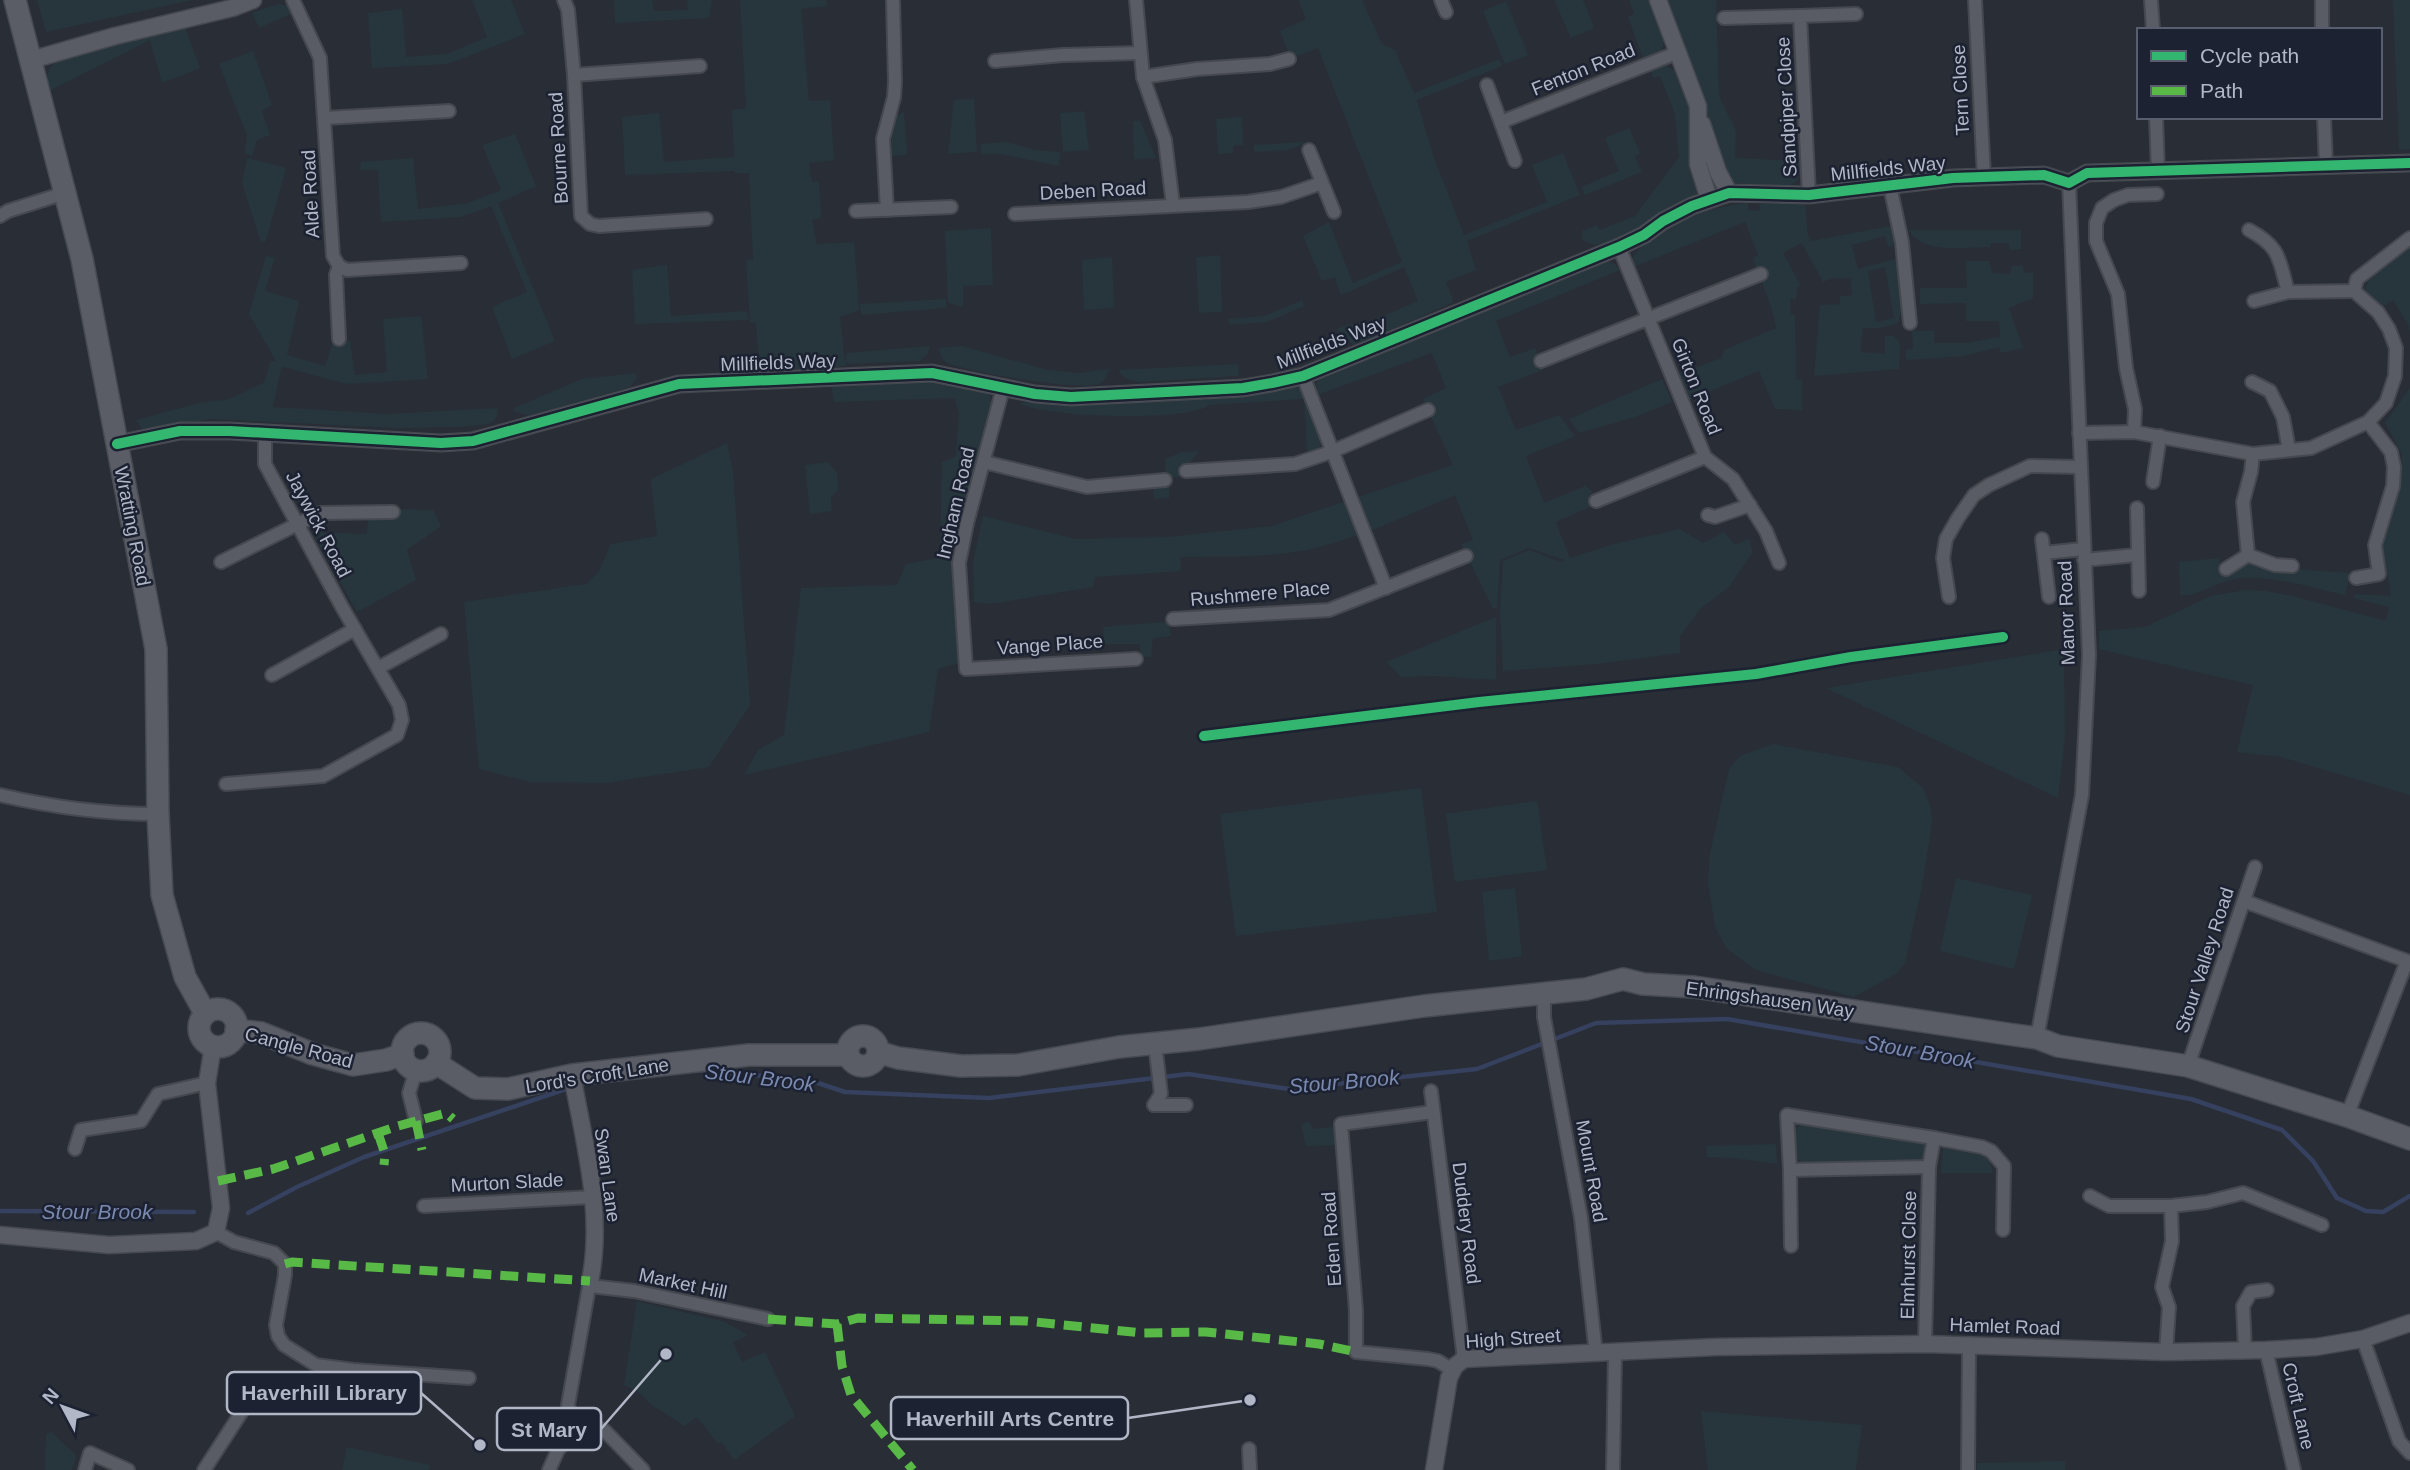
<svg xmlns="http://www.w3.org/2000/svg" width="2410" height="1470" font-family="Arial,sans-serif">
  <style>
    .green { fill: #26363c; fill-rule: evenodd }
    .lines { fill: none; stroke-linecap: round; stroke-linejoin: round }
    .stream { stroke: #35415f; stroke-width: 4.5 }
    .minor-casing { stroke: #45484f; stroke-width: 16 }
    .tertiary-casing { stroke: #45484f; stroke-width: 19 }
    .primary-casing { stroke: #464a53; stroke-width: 24 }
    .minor { stroke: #595c64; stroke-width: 12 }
    .tertiary { stroke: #595c64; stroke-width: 16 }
    .primary { stroke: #5b5d66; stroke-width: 21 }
    .quiet { stroke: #58b947; stroke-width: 9; stroke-dasharray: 18 9; stroke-linecap: butt }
    .cycleway-casing { stroke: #1c2231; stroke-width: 15 }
    .cycleway { stroke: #33b770; stroke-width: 10 }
    .labels { text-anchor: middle; stroke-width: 5; stroke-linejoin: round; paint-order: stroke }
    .street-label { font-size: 19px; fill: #b2b7c8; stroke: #1c2231 }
    .water-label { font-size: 21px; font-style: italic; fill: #7a89b0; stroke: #1c2231 }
    .leader { fill: none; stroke: #b2b7c8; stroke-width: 2.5 }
    .callout-dot { fill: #b2b7c8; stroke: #1c2231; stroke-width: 2.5 }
    .callout { fill: #1c2231; stroke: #b2b7c8; stroke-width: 2.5 }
    .callout-label { font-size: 21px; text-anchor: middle; font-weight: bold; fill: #b2b7c8 }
  </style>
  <rect width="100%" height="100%" fill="#292d36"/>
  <g class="green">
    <path d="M37,0H192L46,32Z"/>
    <path d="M472,0H511L525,34L448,64L372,68L368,13L402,9L406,57L447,54L487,37Z"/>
    <path d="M614,0H652L654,11L688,10L687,0H712L709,18L615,23Z"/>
    <path d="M740,0H826L827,6L801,9L809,101L830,100L834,160L809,163L812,182L819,181L821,218L812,220L817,244L854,242L859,310L840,317L845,363L846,353L930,346L928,354L920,361L845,364V366L760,372L756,323L750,322L746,260H753L749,173H735V171L625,175L622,117L659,113L664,162L734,157L732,110L746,108Z"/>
    <path d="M1298,0H1362L1382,44L1395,50L1414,93L1499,59L1502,66L1417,100L1433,155L1464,235L1547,202L1532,165L1563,153L1580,195L1467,241L1476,270L1446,282L1454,302L1361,343L1353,344L1340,338L1337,329L1352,323L1355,328L1418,301L1404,267L1341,295L1335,277L1322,281L1303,236L1329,222L1353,283L1402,262L1318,48L1291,58L1280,31L1306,19Z"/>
    <path d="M1554,0H1583L1594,28L1571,38Z"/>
    <path d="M1629,0H1650L1665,40L1660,55L1648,61L1643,58L1628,17L1634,14Z"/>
    <path d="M1663,0H1716L1719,96L1736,131L1735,158L1802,161C1801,190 1786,187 1764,186C1752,185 1742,184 1731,182L1710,128L1703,95Z"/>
    <path d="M2393,0H2410V149L2399,150Z"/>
    <path d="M1506,1L1528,55L1505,64L1483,11Z"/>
    <path d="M278,4L288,6L293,13L259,28L252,13Z"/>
    <path d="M185,27L200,68L162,83L150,40L49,91C46,75 46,68 61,59Z"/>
    <path d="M253,51L272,105L262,111L270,135L257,140L252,156L245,153L247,135L219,64Z"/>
    <path d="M1666,66L1675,71L1690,101L1697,193C1689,202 1677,204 1667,209C1645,220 1607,260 1582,239V231L1597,225L1600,230L1635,216L1679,157L1675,114L1660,76L1653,78L1651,70Z"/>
    <path d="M974,99L977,152L948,154L954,100Z"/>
    <path d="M1084,111L1089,150L1063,152L1060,113Z"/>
    <path d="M904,112L907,155L891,156L893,117Z"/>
    <path d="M1242,117L1243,145L1233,146V153L1218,154L1216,119Z"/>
    <path d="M1133,121H1140L1156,158L1134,159Z"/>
    <path d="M1629,128L1640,153L1635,157L1642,172L1585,195L1581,187L1619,171L1605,138Z"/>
    <path d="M515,134L536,186L498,203L555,341L512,359L492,307L527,292L491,206L461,217L381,222L378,170H360L361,162L413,158L418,209L468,203L501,190L482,145Z"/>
    <path d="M1006,142L1036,150L1060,152L1059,166L1001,154H981V144Z"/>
    <path d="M1303,142L1304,144L1287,150L1254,152V145Z"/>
    <path d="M247,158L286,168L266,241L261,243L242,183Z"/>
    <path d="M1748,203V210L1759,211L1760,204H1805L1808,235L1811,241L1891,226L1896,242L1889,248L1885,236L1852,245L1858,269L1902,257L1903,305L1898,323L1880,328H1863L1860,352L1885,354V336H1894L1900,343L1899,369L1814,376L1820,305L1840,304V296L1852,295L1851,278H1832L1823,282L1802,243L1783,253L1801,286L1797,287L1796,299H1790L1791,314L1795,315L1796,379L1802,380V410L1775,409L1759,371L1686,401L1676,375L1721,358L1724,350L1776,328C1774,309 1759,278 1753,258L1758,255L1745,222L1633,267L1632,259C1651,225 1712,206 1748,203ZM1885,267L1894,318L1876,322L1868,271Z"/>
    <path d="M991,228L993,285L963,286V307L948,303L945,231Z"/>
    <path d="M1909,230H2021V249L2010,250L2008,243H1991L1990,247C1966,247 1923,255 1909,230Z"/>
    <path d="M2410,245V332L2408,324L2393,300L2384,306L2369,294L2365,288L2370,278Z"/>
    <path d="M1220,255L1222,312L1199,313L1196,257Z"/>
    <path d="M266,256L275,258L265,291L299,301L287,355L325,366L333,341H350L355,375L387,372L383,319L421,316L428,379L347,384L284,367L281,369L273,407L388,414L497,408L498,414L494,421L489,424L461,427L395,428L211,419L147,429L141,428L136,420L199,403L230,399L265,382L270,361H276L249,314Z"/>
    <path d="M1112,257L1114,308L1084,310L1082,260Z"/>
    <path d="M1605,260L1615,264L1620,270L1496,321L1510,357L1535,348L1543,370L1498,387L1516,430L1560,415L1575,436L1526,456L1544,503L1585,486L1592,491L1596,504L1556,522L1570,558L1614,544L1680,529L1703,543L1724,532L1735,545L1749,539L1753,552L1729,587L1700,609L1680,636V653L1596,664L1503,671L1500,610L1503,561L1529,550L1561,562L1564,560L1529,548L1500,560L1497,608H1493L1461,544L1473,540L1455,495C1410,514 1366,535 1319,547C1275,559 1226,556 1180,557L1181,571L1095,577L1093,587L991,604L974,602L973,562L983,516L1076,539L1168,537L1272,526L1453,465L1423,399L1446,388L1432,353L1317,395L1316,383L1322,374L1490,307L1491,308Z"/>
    <path d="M1966,261H1989L1992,273L2010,274L2012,266H2023L2024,273L2033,272V298L2009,308L2023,348L2001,353L1999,347L1964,356L1906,360L1905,350L1913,348L1912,331H1934V343H1966L2000,337L1999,321H1966V303L1920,304V288H1967Z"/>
    <path d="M667,265L671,316L747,311L749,320L635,324L632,270Z"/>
    <path d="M946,299V308L861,315L860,304Z"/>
    <path d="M1302,300L1304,306L1267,322L1229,325L1228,319L1264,316Z"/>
    <path d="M962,346L1048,370L1080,373L1109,369C1107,374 1106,380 1101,383C1084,393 971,372 950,364C943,362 940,356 939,348Z"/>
    <path d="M1238,364L1239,376L1139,382L1124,378L1118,370Z"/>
    <path d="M636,373V379L630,387L529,416L514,411V408L582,379Z"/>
    <path d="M929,377L983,389L990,396L991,407L956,545L940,548L942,462L956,456L959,413L955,398L834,402L831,383Z"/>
    <path d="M1662,379L1672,402L1635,417L1579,433L1569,419Z"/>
    <path d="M1293,386C1312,391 1316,423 1322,439C1321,449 1317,451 1307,453L1304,399L1209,405C1188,422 1045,418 1019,403Z"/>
    <path d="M2410,388V795L2281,757L2237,752L2253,685L2099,649V631L2145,627L2211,596L2245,590L2266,591L2292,596L2386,621L2389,607L2354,598L2355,594L2391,596L2382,542L2398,488L2402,454L2385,423Z"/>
    <path d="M727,443L733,472L750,705L709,767L605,783L530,782L479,769L464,602L586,584L599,571L611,544L657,536L651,479Z"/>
    <path d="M1199,451L1184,470L1185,476L1169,478V498L1154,499L1153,485L1166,475L1165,459L1182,452Z"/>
    <path d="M828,462L837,473L838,490L831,497L832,511L810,514L805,465Z"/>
    <path d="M399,509L433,510L441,526L407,550L416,580L357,612L312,532L367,534L368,514Z"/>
    <path d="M954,555L962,662L938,669L929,732L744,775L758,750L784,735L801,588L897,585L906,564Z"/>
    <path d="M2219,558L2220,569L2225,576L2248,561L2304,570L2351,573L2345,595C2312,588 2276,576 2242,578C2220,579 2199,597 2180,595L2179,562Z"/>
    <path d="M1496,617V680L1436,676L1402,677L1386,662Z"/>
    <path d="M1163,622L1169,624L1171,636L1153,638L1151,657H1142L1139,644H1104L1103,627Z"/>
    <path d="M2064,649L2065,737L2058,798L1826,688Z"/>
    <path d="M1773,744L1898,767L1923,788L1930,805L1932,823L1922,886L1905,963L1897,973L1854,997L1756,970L1726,948L1715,926L1708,883L1710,853L1729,769L1740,756Z"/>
    <path d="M1421,788L1437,912L1236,936L1220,814Z"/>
    <path d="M1537,801L1547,870L1455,882L1446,814Z"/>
    <path d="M1956,878L2032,895L2014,969L1940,951Z"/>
    <path d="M1515,888L1522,956L1489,961L1482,892Z"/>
    <path d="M1308,1121L1314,1129L1334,1127L1338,1131L1341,1145L1306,1146L1301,1125Z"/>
    <path d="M1802,1125L1917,1141L1924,1145L1927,1156L1923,1161L1803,1165C1794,1155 1790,1143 1794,1130Z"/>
    <path d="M1776,1144L1777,1164L1735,1158L1707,1157L1706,1146Z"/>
    <path d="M1943,1146C1966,1148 1988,1146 1993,1173H1941Z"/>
    <path d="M637,1301L725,1322L748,1335L733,1342L742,1362L765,1352L795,1416L734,1460L722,1442L718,1444L697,1417L685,1426L653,1406L638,1392L624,1385Z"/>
    <path d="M1701,1411L1862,1425L1856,1470H1708Z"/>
    <path d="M52,1432C59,1442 70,1447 76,1456L72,1470H45L46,1434Z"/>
    <path d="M347,1447L430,1465L429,1470H342Z"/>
    <path d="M2065,1461V1470H1977V1463Z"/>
  </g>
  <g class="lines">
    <g class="stream">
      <path d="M699,1070L809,1080L845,1092L989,1098L1188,1074L1289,1089L1477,1069L1596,1023L1727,1019L2191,1099L2282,1130L2313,1161L2337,1198L2366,1211L2383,1212L2410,1196"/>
      <path d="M0,1211L194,1212"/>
      <path d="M248,1213L297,1187L364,1157L569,1088"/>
    </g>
    <g class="minor-casing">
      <g id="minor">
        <path d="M293,0L320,58L333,256L339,266L336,275L339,339"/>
        <path d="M564,0L568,10L574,75L581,216L590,224L599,226L706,219"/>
        <path d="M1136,0L1143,77L1165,140L1173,205"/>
        <path d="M1441,0L1446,12"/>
        <path d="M1975,0L1984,177"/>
        <path d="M2151,0L2153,30"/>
        <path d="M2322,0V30"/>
        <path d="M1724,18L1800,16"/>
        <path d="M995,61L1063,55L1139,53"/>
        <path d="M574,75L700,66"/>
        <path d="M1143,77L1197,69L1270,64L1289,59"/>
        <path d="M1487,85L1515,161"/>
        <path d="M2156,117L2158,170"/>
        <path d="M2324,117L2326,165"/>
        <path d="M325,118L449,111"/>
        <path d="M1501,122L1679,52"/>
        <path d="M1309,150L1334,212"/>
        <path d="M1890,186L1902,242L1910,323"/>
        <path d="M1809,195L1800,16L1856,14"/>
        <path d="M887,210L883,139L894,97L895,82L893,0"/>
        <path d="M856,211L951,207"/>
        <path d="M1015,214L1248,202L1281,197L1322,183"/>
        <path d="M0,216L8,211L65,193"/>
        <path d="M2249,230C2281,247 2279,260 2288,292"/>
        <path d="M1619,247L1705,457L1733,479L1766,531L1779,563"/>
        <path d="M339,266L347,270L461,263"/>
        <path d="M2254,301L2288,292L2354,291"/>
        <path d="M1541,361L1761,274"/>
        <path d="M1303,376L1386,588"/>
        <path d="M2252,382L2270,391L2283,417L2289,450"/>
        <path d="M1003,388L967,523L959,563L966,669L1136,659"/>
        <path d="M2134,432L2135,409L2126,368L2118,294L2096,241V223L2102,208L2114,200L2128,195L2157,194"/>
        <path d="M2079,433L2134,432L2253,454L2311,448L2368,422L2386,403L2395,376L2396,348L2389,329L2378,312L2354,291L2357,279L2410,238"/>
        <path d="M2253,454L2251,472L2243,502L2248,555L2275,565L2292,566"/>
        <path d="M984,462L1087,487L1165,480"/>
        <path d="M1186,471L1295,464L1331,452L1428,410"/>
        <path d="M2153,482L2160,436"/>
        <path d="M1596,501L1705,457"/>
        <path d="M2137,508L2139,591"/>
        <path d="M1708,515L1715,517L1750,505"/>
        <path d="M2042,539L2049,597"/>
        <path d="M2044,553L2083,549"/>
        <path d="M2084,560L2137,555"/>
        <path d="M221,562L320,513L393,512"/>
        <path d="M2226,569L2248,555"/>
        <path d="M2356,578L2379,574L2375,545L2393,486L2394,467L2391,452L2368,422"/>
        <path d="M1949,597L1943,558L1946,539L1958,518L1974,495L1989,485L2030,466L2081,467"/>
        <path d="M1173,619L1329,610L1466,556"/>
        <path d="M378,668L441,634"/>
        <path d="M272,675L355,629"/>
        <path d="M226,784L323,776L397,735L402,720L399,705L342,607L265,464V433"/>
        <path d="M0,795C52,807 104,814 158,814"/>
        <path d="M2244,901L2407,961L2347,1116"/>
        <path d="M1544,995V1017L1581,1218L1596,1354"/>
        <path d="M2037,1038L2082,795L2089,655L2069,183"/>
        <path d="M2188,1066L2255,867"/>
        <path d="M416,1070L409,1093L416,1121"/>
        <path d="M1431,1091L1464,1359"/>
        <path d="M1154,1105L1161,1094L1155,1044"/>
        <path d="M1154,1105H1186"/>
        <path d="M1433,1112L1341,1124L1356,1310V1352L1428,1359L1438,1361L1452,1370"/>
        <path d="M75,1149L81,1130L141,1121L158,1094L207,1083"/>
        <path d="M1790,1170L1787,1115L1934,1138"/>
        <path d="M2090,1196L2109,1206H2171L2172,1241L2162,1287L2169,1307L2166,1352"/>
        <path d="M424,1206L593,1197"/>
        <path d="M2171,1206L2207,1202L2243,1193L2322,1225"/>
        <path d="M216,1232L234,1242L274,1253L285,1264V1275L276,1325L278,1336L284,1345L316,1365L353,1370L469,1378"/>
        <path d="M1791,1246L1790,1170L1929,1167"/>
        <path d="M590,1286L634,1291L768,1319"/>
        <path d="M2363,1339L2399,1441L2410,1453"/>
        <path d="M1925,1344L1929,1167L1934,1138L1982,1147L1991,1151L2004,1166L2003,1230"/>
        <path d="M2266,1350L2294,1470"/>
        <path d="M2245,1351L2243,1306L2251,1292L2267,1290"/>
        <path d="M574,1427L598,1428L605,1431L643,1470"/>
        <path d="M1249,1449L1250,1470"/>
        <path d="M85,1470L90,1453L128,1470"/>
        <path d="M204,1470L263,1379"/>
        <path d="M549,1470L558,1450L571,1435L574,1427L568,1405L590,1281"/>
        <path d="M1613,1470L1615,1353"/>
        <path d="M1968,1470L1969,1346"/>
      </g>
    </g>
    <g class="tertiary-casing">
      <g id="tertiary">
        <path d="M1658,0L1698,106V164L1709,199"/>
        <path d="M31,60L115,36L232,8L253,0"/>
        <path d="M1702,124L1718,172L1729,193"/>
        <path d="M117,444L180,431H230L441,443L473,441L679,384L932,373L1035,394L1071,397L1243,388L1272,383L1303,376L1619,247L1644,235L1663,221L1692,206L1729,193L1809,195L1953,178L2044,175L2069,183L2087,173L2410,163"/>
        <path d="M572,1075C584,1142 604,1213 590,1281"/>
        <path d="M0,1235L109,1245L196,1241L216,1232L221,1208L207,1083L213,1046"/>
        <path d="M1434,1470L1449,1378L1455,1366L1464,1359L1715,1347L1925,1344L2166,1352L2266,1350L2316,1347L2363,1339L2410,1323"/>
      </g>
    </g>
    <g class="primary-casing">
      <g id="primary">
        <path d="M15,0L82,259L156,649L158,814L162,895L185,977L205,1013"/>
        <circle cx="218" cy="1028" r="19"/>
        <path d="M236,1030L261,1033L313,1054L353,1065L386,1060L403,1054"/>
        <circle cx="421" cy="1052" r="19"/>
        <circle cx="863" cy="1051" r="15"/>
        <path d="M878,1052L898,1058L961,1066L1018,1065L1119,1047L1199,1039L1424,1006L1586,989L1623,979L1643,984L1694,987L2008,1034L2037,1038L2058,1046L2188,1066L2347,1116L2410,1139"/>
        <path d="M436,1063L475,1088L508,1089L572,1075L749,1055H848"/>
      </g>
    </g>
    <use href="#minor" class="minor"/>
    <use href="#tertiary" class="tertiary"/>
    <use href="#primary" class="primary"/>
    <g class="quiet">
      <path d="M416,1121L422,1150"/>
      <path d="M378,1133L385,1154L384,1165"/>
      <path d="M218,1181L273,1169L398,1126L446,1113L453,1119"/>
      <path d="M285,1264L292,1262L590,1281"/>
      <path d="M768,1319L837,1324L858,1318L1026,1321L1142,1333L1206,1332L1319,1344L1356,1352"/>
      <path d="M837,1324L842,1366L851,1395L913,1470"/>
    </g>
    <g class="cycleway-casing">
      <g id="cycleway">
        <path d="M117,444L180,431H230L441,443L473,441L679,384L932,373L1035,394L1071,397L1243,388L1272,383L1303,376L1619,247L1644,235L1663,221L1692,206L1729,193L1809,195L1953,178L2044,175L2069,183L2087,173L2410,163"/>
        <path d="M1204,736L1479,702L1756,674L1851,657L2003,637"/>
      </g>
    </g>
    <use href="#cycleway" class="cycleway"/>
  </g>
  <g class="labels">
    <g class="street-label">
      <text transform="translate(1583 69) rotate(-22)" y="7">Fenton Road</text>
      <text transform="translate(1960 90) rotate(-93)" y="7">Tern Close</text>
      <text transform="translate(1786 107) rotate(-93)" y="7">Sandpiper Close</text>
      <text transform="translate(558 148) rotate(-93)" y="7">Bourne Road</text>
      <text transform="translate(1888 168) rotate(-6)" y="7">Millfields Way</text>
      <text transform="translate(1093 190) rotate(-3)" y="7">Deben Road</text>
      <text transform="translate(310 194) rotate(-93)" y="7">Alde Road</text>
      <text transform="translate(1331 342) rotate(-21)" y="7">Millfields Way</text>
      <text transform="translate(778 362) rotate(-2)" y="7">Millfields Way</text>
      <text transform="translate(1697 386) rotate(68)" y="7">Girton Road</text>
      <text transform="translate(955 503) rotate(-77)" y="7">Ingham Road</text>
      <text transform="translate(319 524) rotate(62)" y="7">Jaywick Road</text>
      <text transform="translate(133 526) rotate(79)" y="7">Wratting Road</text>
      <text transform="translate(1260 593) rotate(-5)" y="7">Rushmere Place</text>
      <text transform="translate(2066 613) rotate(-92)" y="7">Manor Road</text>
      <text transform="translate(1050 644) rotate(-4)" y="7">Vange Place</text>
      <text transform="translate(2204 960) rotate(-72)" y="7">Stour Valley Road</text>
      <text transform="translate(1770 999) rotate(8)" y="7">Ehringshausen Way</text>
      <text transform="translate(299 1047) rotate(15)" y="7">Cangle Road</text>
      <text transform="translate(597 1075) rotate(-9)" y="7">Lord's Croft Lane</text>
      <text transform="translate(1592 1171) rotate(80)" y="7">Mount Road</text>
      <text transform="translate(608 1175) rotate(82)" y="7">Swan Lane</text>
      <text transform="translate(507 1182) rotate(-3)" y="7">Murton Slade</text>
      <text transform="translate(1467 1223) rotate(83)" y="7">Duddery Road</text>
      <text transform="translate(1331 1239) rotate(-94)" y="7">Eden Road</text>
      <text transform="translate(1908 1255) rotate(-89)" y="7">Elmhurst Close</text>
      <text transform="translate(683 1283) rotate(12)" y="7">Market Hill</text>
      <text transform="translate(2005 1326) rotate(2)" y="7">Hamlet Road</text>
      <text transform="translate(1513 1338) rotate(-4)" y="7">High Street</text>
      <text transform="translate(2299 1406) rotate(77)" y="7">Croft Lane</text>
    </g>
    <g class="water-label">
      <text transform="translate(1920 1052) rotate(10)" y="7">Stour Brook</text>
      <text transform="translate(760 1078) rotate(7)" y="7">Stour Brook</text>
      <text transform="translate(1344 1082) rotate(-5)" y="7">Stour Brook</text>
      <text x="97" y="1219">Stour Brook</text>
    </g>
  </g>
  <path class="leader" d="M480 1445L421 1393M1250 1400L1128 1418M666 1354L601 1429"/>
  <g class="callout-dot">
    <circle cx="480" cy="1445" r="7"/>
    <circle cx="1250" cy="1400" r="7"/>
    <circle cx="666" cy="1354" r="7"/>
  </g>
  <g class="callout">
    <rect x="227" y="1372" width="194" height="42" rx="7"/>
    <rect x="891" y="1397" width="237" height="42" rx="7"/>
    <rect x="497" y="1408" width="104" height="42" rx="7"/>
  </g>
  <g class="callout-label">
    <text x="324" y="1400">Haverhill Library</text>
    <text x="1010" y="1426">Haverhill Arts Centre</text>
    <text x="549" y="1437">St Mary</text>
  </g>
  <rect x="2137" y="28" width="245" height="91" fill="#1c2231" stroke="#585e6d" stroke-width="2"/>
  <rect x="2151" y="51" width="35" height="10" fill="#33b770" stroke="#585e6d" stroke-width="2"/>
  <text x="2200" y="63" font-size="21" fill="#b2b7c8">Cycle path</text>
  <rect x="2151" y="86" width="35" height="10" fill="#58b947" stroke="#585e6d" stroke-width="2"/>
  <text x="2200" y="98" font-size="21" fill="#b2b7c8">Path</text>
  <g transform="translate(63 1407) rotate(311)" stroke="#1c2231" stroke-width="5" paint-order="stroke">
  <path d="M0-5L12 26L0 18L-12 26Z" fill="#b2b7c8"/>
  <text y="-10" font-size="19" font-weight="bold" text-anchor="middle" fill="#b2b7c8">N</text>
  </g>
</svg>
